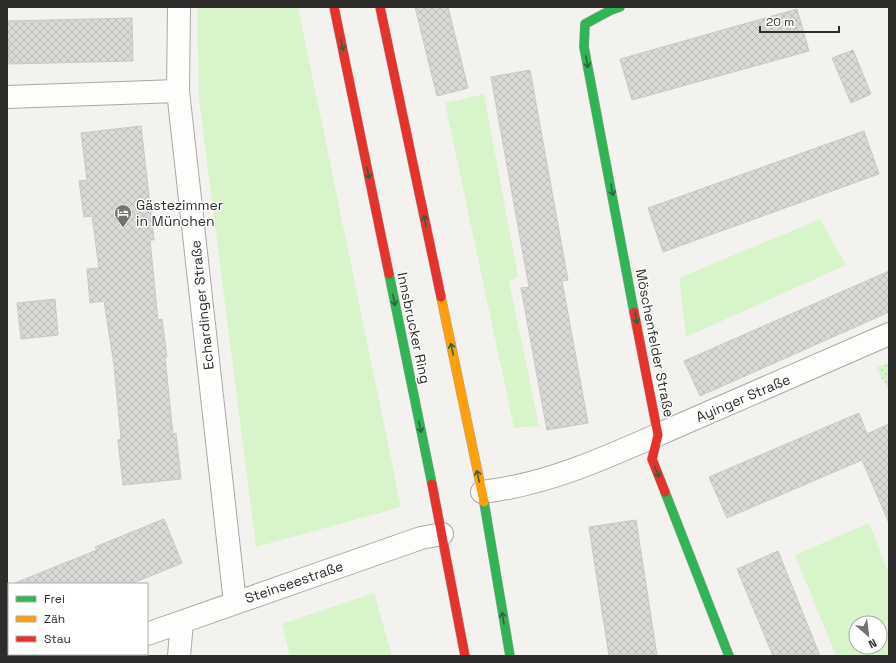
<svg xmlns="http://www.w3.org/2000/svg" width="896" height="663" font-family="'Space Grotesk',sans-serif">
  <style>
    .green { fill: #d8f4cb; fill-rule: evenodd }
    .park { fill: url(#park-dots) }
    .building { fill: url(#building-cross-hatch); stroke: #c9c8c5 }
    .lines { fill: none; stroke-linecap: round; stroke-linejoin: round }
    .street-casing { stroke: #a9a8a5; stroke-width: 24 }
    .fast-casing { stroke: #a9a8a5; stroke-width: 10 }
    .slow-casing { stroke: #a9a8a5; stroke-width: 10 }
    .jam-casing { stroke: #a9a8a5; stroke-width: 10 }
    .street { stroke: #fdfdfc; stroke-width: 22 }
    .fast { stroke: #30b455; stroke-width: 9 }
    .slow { stroke: #ff9f0a; stroke-width: 9 }
    .jam { stroke: #e5322d; stroke-width: 9 }
    .oneway { stroke: #2f633c }
    .labels { text-anchor: middle; stroke-width: 3; stroke-linejoin: round; paint-order: stroke }
    .poi-label { font-size: 14px; fill: #2e2d2b; stroke: #fff; text-anchor: start }
    .street-label { font-size: 14px; fill: #2e2d2b; stroke: #fff }
  </style>
  <defs>
    <pattern id="park-dots" width="8" height="8" patternUnits="userSpaceOnUse"><rect width="8" height="8" fill="#d8f4cb"/><path d="M2 2h.1M6 6h.1" fill="none" stroke="#bad2ae" stroke-width="1.8" stroke-linecap="round"/></pattern>
    <pattern id="building-cross-hatch" width="8" height="8" patternUnits="userSpaceOnUse"><rect width="8" height="8" fill="#d9d9d6"/><path d="M0 0l8 8M0 8l8-8" fill="none" stroke="#bbbbb8"/></pattern>
  </defs>
  <rect width="100%" height="100%" fill="#f3f2ee"/>
  <g class="green">
    <path d="M197,7H298L401,507L256,547L199,99Z"/>
    <path d="M484,94L518,277L509,281L539,426L514,428L445,103Z"/>
    <path d="M820,219L846,265L686,337L679,278Z"/>
    <path d="M869,523L889,574V656H836L795,555ZM856,623H880V647H856Z"/>
    <path d="M374,593L392,656H290L282,624Z"/>
  </g>
  <path class="park" d="M889,362V391L876,368Z"/>
  <g class="building">
    <path d="M415,7H448L468,88L437,96Z"/>
    <path d="M797,9L809,51L632,100L620,59Z"/>
    <path d="M132,18L133,61L9,64L7,21Z"/>
    <path d="M853,50L871,94L851,103L832,58Z"/>
    <path d="M530,70L568,280L562,281L588,423L547,430L521,288L529,287L491,77Z"/>
    <path d="M141,126L154,240H150L158,320L162,319L167,357H165L173,434L176,433L181,479L123,485L118,440L121,439L114,365L104,301L90,303L87,269L99,268L92,216L84,217L79,181L87,180L81,133Z"/>
    <path d="M864,131L879,174L663,252L648,208Z"/>
    <path d="M889,271V312L700,396L684,361Z"/>
    <path d="M55,299L58,335L21,339L17,303Z"/>
    <path d="M859,413L867,434L889,424V523L862,460L727,518L709,477Z"/>
    <path d="M164,519L182,563L131,584H15V583L97,550L95,547Z"/>
    <path d="M636,520L657,656H609L589,527Z"/>
    <path d="M778,551L820,656H773L737,569Z"/>
  </g>
  <g class="lines">
    <g class="street-casing">
      <g id="street">
        <path d="M179,7L178,91L235,603"/>
        <path d="M7,97L178,91"/>
        <path d="M482,492C552,484 616,453 680,425C749,395 819,365 889,334"/>
        <path d="M147,634L421,538L442,534"/>
        <path d="M83,656L89,654"/>
        <path d="M179,656L182,622"/>
      </g>
    </g>
    <g class="fast-casing">
      <g id="fast">
        <path d="M620,7L611,10L585,24L584,47L634,312"/>
        <path d="M389,274L432,484"/>
        <path d="M665,492L729,656"/>
        <path d="M484,502L510,656"/>
      </g>
    </g>
    <g class="slow-casing">
      <path id="slow" d="M441,297L484,502"/>
    </g>
    <g class="jam-casing">
      <g id="jam">
        <path d="M334,7L389,274"/>
        <path d="M380,7L441,297"/>
        <path d="M634,312L658,435L652,459L665,492"/>
        <path d="M432,484L465,656"/>
      </g>
    </g>
    <use href="#street" class="street"/>
    <use href="#fast" class="fast"/>
    <use href="#slow" class="slow"/>
    <use href="#jam" class="jam"/>
  </g>
  <defs><path id="oneway-shaft" d="M-6 0H5M1.5-3L5.5 0L1.5 3" fill="none" stroke-width="1.6" stroke-linecap="round" stroke-linejoin="round"/></defs>
  <g class="oneway">
    <use href="#oneway-shaft" transform="translate(342 45) rotate(78)"/>
    <use href="#oneway-shaft" transform="translate(587 62) rotate(79)"/>
    <use href="#oneway-shaft" transform="translate(368 173) rotate(78)"/>
    <use href="#oneway-shaft" transform="translate(612 190) rotate(79)"/>
    <use href="#oneway-shaft" transform="translate(425 221) rotate(-102)"/>
    <use href="#oneway-shaft" transform="translate(394 300) rotate(78)"/>
    <use href="#oneway-shaft" transform="translate(636 318) rotate(79)"/>
    <use href="#oneway-shaft" transform="translate(452 349) rotate(-102)"/>
    <use href="#oneway-shaft" transform="translate(420 427) rotate(78)"/>
    <use href="#oneway-shaft" transform="translate(657 472) rotate(68)"/>
    <use href="#oneway-shaft" transform="translate(478 476) rotate(-102)"/>
    <use href="#oneway-shaft" transform="translate(503 618) rotate(-100)"/>
  </g>
  <defs>
    <g id="hotel-pin" transform="scale(0.9)"><path d="M0 17L-7.5 6A9.5 9.5 0 1 1 7.5 6Z" fill="#73726f" stroke="#fff"/><path d="M-6-4.5h1.5V1H6V5H4.5V3h-9V5H-6ZM-4 0a1.8 1.8 0 1 1 3.6 0ZM.5 0V-2.5h3Q6-2.5 6 0Z" fill="#fff"/></g>
  </defs>
  <g fill-rule="evenodd">
    <use href="#hotel-pin" x="123" y="213"/>
  </g>
  <g class="labels">
    <g class="poi-label">
      <text x="136" y="210">Gästezimmer<tspan x="136" dy="16">in München</tspan></text>
    </g>
    <g class="street-label">
      <text transform="translate(202 305) rotate(-96)" y="5">Echardinger Straße</text>
      <text transform="translate(414 328) rotate(78)" y="5">Innsbrucker Ring</text>
      <text transform="translate(655 343) rotate(79)" y="5">Möschenfelder Straße</text>
      <text transform="translate(743 398) rotate(-23)" y="5">Ayinger Straße</text>
      <text transform="translate(294 582) rotate(-19)" y="5">Steinseestraße</text>
    </g>
  </g>
  <rect width="896" height="663" fill="none" stroke="#2e2d2b" stroke-width="16"/>
  <rect x="8" y="583" width="140" height="72" fill="#ffffff" stroke="#ababaa"/>
  <rect x="16" y="596" width="20" height="6" fill="#30b455" stroke="#ababaa"/>
  <text x="44" y="603" font-size="12" fill="#2e2d2b">Frei</text>
  <rect x="16" y="616" width="20" height="6" fill="#ff9f0a" stroke="#ababaa"/>
  <text x="44" y="623" font-size="12" fill="#2e2d2b">Zäh</text>
  <rect x="16" y="636" width="20" height="6" fill="#e5322d" stroke="#ababaa"/>
  <text x="44" y="643" font-size="12" fill="#2e2d2b">Stau</text>
  <g transform="translate(868 635) rotate(152)"><circle r="19" fill="#ffffff" stroke="#ababaa"/>
  <path d="M0-3L7 15L0 10L-7 15Z" fill="#73726f"/>
  <text y="-6" font-size="11" font-weight="bold" text-anchor="middle" fill="#2e2d2b">N</text>
  </g>
  <path d="M760 26v6h79v-6" fill="none" stroke="#2e2d2b" stroke-width="2"/>
  <text x="766" y="26" font-size="12" fill="#2e2d2b" stroke="#ffffff" stroke-width="3" paint-order="stroke">20 m</text>
</svg>
